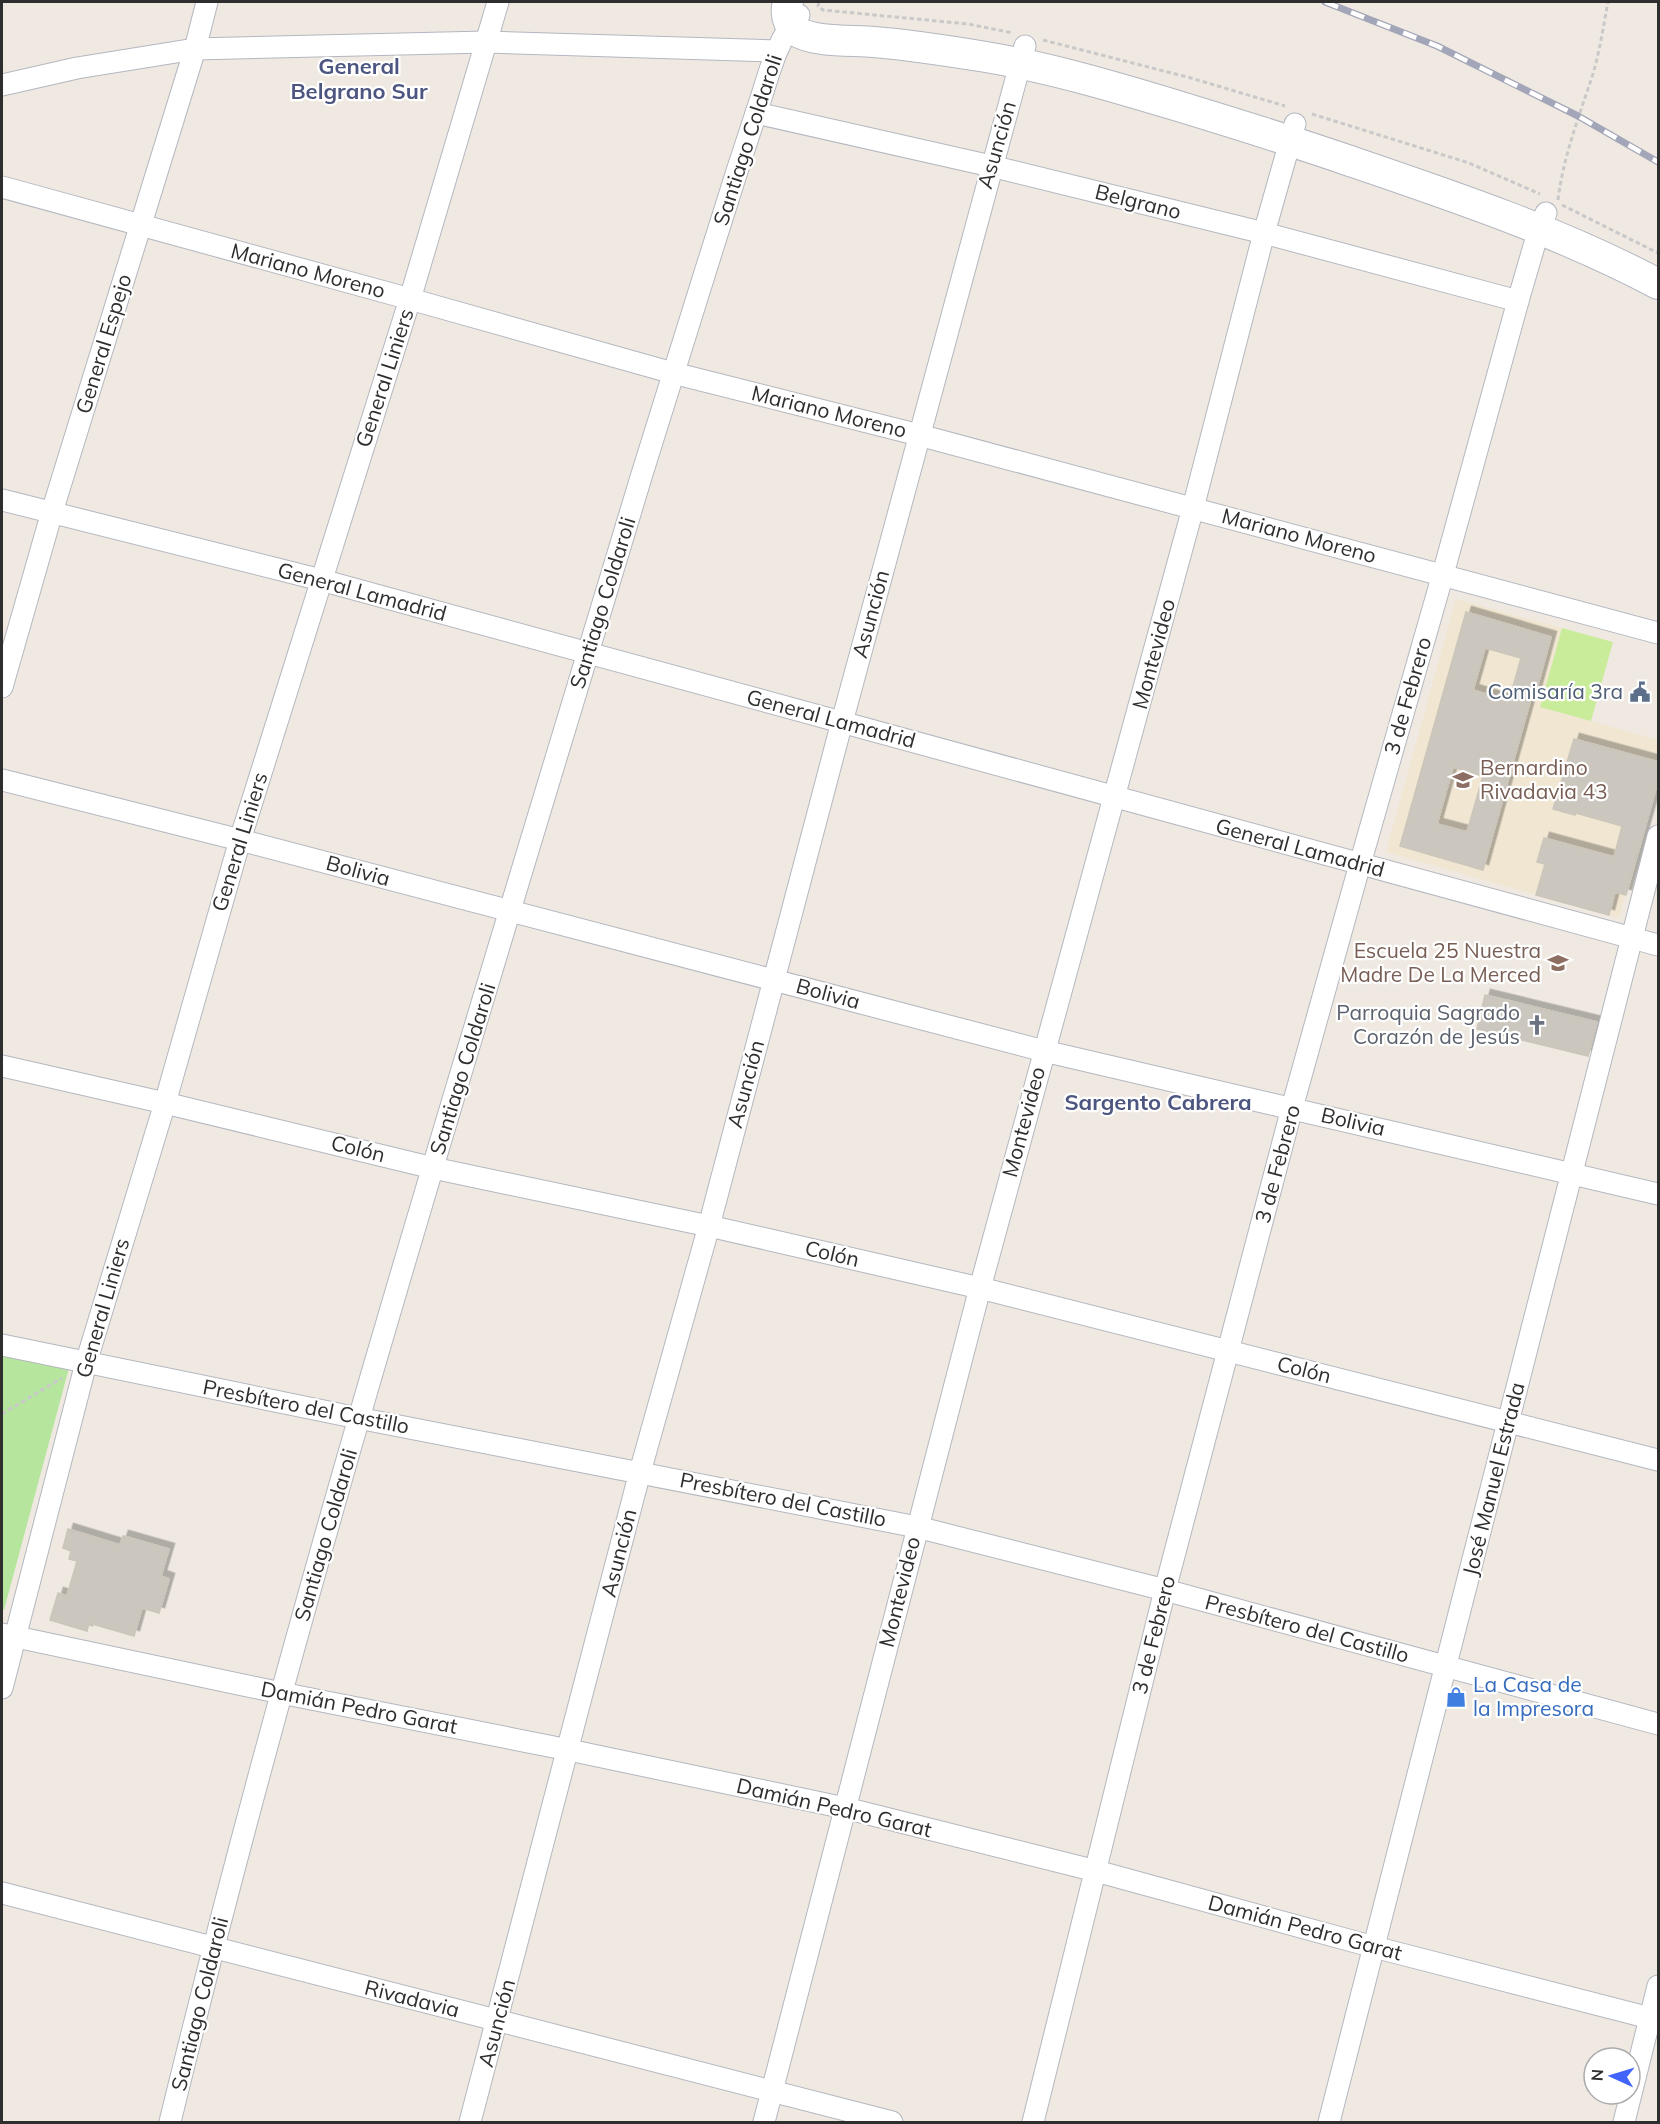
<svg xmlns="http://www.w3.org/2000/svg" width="1660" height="2124" font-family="Mulish,sans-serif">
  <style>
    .education { fill: #f0e6d1 }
    .green { fill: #b6e59e }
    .pitch { fill: #c9ec9a }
    .building { fill: #cbc7bf; stroke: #cbc5ba; stroke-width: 1.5; fill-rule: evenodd; filter: url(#shadow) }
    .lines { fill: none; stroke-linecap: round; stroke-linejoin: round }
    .minor-casing { stroke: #b4b7c1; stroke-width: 23 }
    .secondary-casing { stroke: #b4b7c1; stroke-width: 32 }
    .path { stroke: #c9c9c9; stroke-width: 3; stroke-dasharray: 4.5 3; stroke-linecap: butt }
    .minor { stroke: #fff; stroke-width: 21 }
    .secondary { stroke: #fff; stroke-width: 30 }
    .rail-casing { stroke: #a3a6b8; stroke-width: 7 }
    .rail { stroke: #fff; stroke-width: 4.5; stroke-dasharray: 14; stroke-linecap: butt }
    .labels { text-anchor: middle; stroke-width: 4.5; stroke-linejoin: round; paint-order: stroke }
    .street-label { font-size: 21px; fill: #2e2e2e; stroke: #fff }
    .service-label { font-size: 21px; fill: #4e5e75; stroke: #fff; text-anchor: end }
    .education-label { font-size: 21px; fill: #785e54; stroke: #fff; text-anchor: start }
    .worship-label { font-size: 21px; fill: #5b616d; stroke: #fff; text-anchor: end }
    .shop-label { font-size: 21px; fill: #366cbe; stroke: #fff; text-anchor: start }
    .neighbourhood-label { font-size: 22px; font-weight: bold; fill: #4d5680; stroke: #fff }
  </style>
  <defs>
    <filter id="shadow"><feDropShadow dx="5.5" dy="-5.5" stdDeviation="0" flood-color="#0004"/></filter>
  </defs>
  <rect width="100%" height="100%" fill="#efe9e1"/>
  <path class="education" d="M1456,599L1562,628L1540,707L1658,740V778L1619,918L1386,852Z"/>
  <path class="green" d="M2,1350L69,1368L4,1610L2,1609Z"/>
  <path class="pitch" d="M1562,628L1613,642L1591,721L1540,707Z"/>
  <g class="building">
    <path d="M1466,612L1551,637L1536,692L1533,691L1483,870L1400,846ZM1485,648L1521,658L1509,701L1473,690ZM1453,767L1483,776L1467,832L1437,824Z"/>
    <path d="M1574,739L1659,762V778L1626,895L1615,892L1609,915L1536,895L1545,864L1537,862L1544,838L1614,857L1622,826L1576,813L1575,815L1553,809Z"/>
    <path d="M1485,995L1597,1022L1588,1056L1477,1029Z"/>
    <path d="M68,1529L120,1545L123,1536L169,1549L161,1576L169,1579L159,1613L142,1608L134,1636L89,1623L87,1631L50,1620L58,1593L67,1596L77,1561L69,1559L71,1551L63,1548Z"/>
  </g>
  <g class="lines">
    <g class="minor-casing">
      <g id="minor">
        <path d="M2,85L77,68L195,49L486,42L776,51"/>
        <path d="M756,113L991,166L1264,233L1518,301"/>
        <path d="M2,187L410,299L673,373L919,435L1658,633"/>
        <path d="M2,500L321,580L1658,945"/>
        <path d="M2,687L52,512L195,49L207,2"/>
        <path d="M2,780L240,840L1044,1051L1658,1194"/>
        <path d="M2,1066L165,1103L433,1168L709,1226L980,1288L1658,1460"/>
        <path d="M2,1345L358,1418L917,1527L1165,1590L1658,1724"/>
        <path d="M2,1634L281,1693L569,1750L845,1808L1096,1871L1374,1947L1658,2020"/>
        <path d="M2,1688L86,1363L165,1103L240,840L410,299L498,2"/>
        <path d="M2,1893L892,2122"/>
        <path d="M170,2122C305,1567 477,1022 642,474C673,372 706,270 738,168C746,144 754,119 762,95C771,66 779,37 799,15"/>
        <path d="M470,2122L640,1472L709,1226L842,722L1025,46"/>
        <path d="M764,2122L980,1288L1193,508L1264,233L1295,124"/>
        <path d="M1033,2122L1165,1590L1292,1108L1360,864L1443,574L1518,301L1539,229L1546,213"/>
        <path d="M1329,2122L1658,836"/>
        <path d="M1624,2122L1658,1986"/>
      </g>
    </g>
    <g class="secondary-casing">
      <path id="secondary" d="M788,2C785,12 787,24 796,31C815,43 852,40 874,42C912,45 949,51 986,57C1051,68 1115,87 1178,106C1237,124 1295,142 1353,162C1456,197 1562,233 1658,284"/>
    </g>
    <g class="path">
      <path d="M819,2L818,6L823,10L968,24L1013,33"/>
      <path d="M1043,40L1191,78L1285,106"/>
      <path d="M1312,114L1469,163L1540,194"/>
      <path d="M1558,200C1563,159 1577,122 1590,83C1599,57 1603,28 1608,2"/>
      <path d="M1562,205L1658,253"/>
      <path d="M2,1414L62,1378"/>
    </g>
    <use href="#minor" class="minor"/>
    <use href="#secondary" class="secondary"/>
    <g class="rail-casing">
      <path id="rail" d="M1325,2L1437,46L1578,116L1658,162"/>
    </g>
    <use href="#rail" class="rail"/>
  </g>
  <defs>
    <g id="civic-bare" transform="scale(1.62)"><path d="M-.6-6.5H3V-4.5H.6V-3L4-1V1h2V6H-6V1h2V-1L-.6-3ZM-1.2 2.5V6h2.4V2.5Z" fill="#5c6f8a" stroke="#fff" stroke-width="2.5" paint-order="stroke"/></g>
    <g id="school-bare" transform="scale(1.62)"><path d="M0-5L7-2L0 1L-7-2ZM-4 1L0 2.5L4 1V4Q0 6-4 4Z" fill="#8d6e63" stroke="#fff" stroke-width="2.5" paint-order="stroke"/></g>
    <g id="church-bare" transform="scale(1.62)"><path d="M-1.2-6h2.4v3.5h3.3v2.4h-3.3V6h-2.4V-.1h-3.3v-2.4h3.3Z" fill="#6b7280" stroke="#fff" stroke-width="2.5" paint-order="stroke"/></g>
    <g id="shop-bare" transform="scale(1.62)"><path d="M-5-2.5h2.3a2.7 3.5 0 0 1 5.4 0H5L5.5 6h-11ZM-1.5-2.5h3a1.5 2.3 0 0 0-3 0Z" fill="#3f7fe0" stroke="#fff" stroke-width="2.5" paint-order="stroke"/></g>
  </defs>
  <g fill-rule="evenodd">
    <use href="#civic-bare" x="1640" y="692"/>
    <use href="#school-bare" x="1463" y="780"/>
    <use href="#school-bare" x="1558" y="963"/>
    <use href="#church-bare" x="1537" y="1025"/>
    <use href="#shop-bare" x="1456" y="1697"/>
  </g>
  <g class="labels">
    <g class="street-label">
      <text transform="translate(748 140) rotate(-72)" y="7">Santiago Coldaroli</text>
      <text transform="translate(997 145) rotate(-74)" y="7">Asunción</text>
      <text transform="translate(1138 202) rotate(14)" y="7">Belgrano</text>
      <text transform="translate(308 271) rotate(15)" y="7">Mariano Moreno</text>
      <text transform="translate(104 344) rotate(-73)" y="7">General Espejo</text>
      <text transform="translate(385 378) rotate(-72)" y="7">General Liniers</text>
      <text transform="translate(829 412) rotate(14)" y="7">Mariano Moreno</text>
      <text transform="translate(1299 536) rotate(15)" y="7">Mariano Moreno</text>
      <text transform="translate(362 592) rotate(15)" y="7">General Lamadrid</text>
      <text transform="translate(603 603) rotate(-73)" y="7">Santiago Coldaroli</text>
      <text transform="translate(871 614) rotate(-75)" y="7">Asunción</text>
      <text transform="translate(1154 654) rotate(-75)" y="7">Montevideo</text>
      <text transform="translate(1408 696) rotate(-74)" y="7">3 de Febrero</text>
      <text transform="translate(831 719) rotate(15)" y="7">General Lamadrid</text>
      <text transform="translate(240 842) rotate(-73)" y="7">General Liniers</text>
      <text transform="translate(1300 848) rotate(15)" y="7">General Lamadrid</text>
      <text transform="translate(358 871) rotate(15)" y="7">Bolivia</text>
      <text transform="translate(828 994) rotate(15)" y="7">Bolivia</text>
      <text transform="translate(463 1069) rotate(-73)" y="7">Santiago Coldaroli</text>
      <text transform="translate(746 1084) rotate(-75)" y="7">Asunción</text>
      <text transform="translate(1024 1122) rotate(-75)" y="7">Montevideo</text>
      <text transform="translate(1353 1122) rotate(13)" y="7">Bolivia</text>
      <text transform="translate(358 1149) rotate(14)" y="7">Colón</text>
      <text transform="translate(1278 1164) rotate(-75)" y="7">3 de Febrero</text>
      <text transform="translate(832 1254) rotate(13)" y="7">Colón</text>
      <text transform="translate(103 1308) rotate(-74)" y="7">General Liniers</text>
      <text transform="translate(1304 1370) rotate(14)" y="7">Colón</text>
      <text transform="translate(306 1407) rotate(11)" y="7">Presbítero del Castillo</text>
      <text transform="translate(1494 1479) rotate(-76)" y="7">José Manuel Estrada</text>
      <text transform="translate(783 1500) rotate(11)" y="7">Presbítero del Castillo</text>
      <text transform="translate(326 1535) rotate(-74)" y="7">Santiago Coldaroli</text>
      <text transform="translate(619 1553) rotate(-76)" y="7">Asunción</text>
      <text transform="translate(900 1592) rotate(-76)" y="7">Montevideo</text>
      <text transform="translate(1307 1629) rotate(15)" y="7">Presbítero del Castillo</text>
      <text transform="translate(1154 1635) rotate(-76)" y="7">3 de Febrero</text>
      <text transform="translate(359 1708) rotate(11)" y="7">Damián Pedro Garat</text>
      <text transform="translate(834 1808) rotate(13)" y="7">Damián Pedro Garat</text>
      <text transform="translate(1305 1928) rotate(15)" y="7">Damián Pedro Garat</text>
      <text transform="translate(412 1999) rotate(14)" y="7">Rivadavia</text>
      <text transform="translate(200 2004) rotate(-76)" y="7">Santiago Coldaroli</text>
      <text transform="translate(497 2023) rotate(-75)" y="7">Asunción</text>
    </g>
    <g class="service-label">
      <text x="1623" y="699">Comisaría 3ra</text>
    </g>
    <g class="education-label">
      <text x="1480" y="775">Bernardino<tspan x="1480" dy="24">Rivadavia 43</tspan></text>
      <text x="1541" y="958" text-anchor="end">Escuela 25 Nuestra<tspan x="1541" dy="24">Madre De La Merced</tspan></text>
    </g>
    <g class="worship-label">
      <text x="1520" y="1020">Parroquia Sagrado<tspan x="1520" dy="24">Corazón de Jesús</tspan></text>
    </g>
    <g class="shop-label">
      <text x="1473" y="1692">La Casa de<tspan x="1473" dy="24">la Impresora</tspan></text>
    </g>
    <g class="neighbourhood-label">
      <text x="359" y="74">General<tspan x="359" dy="25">Belgrano Sur</tspan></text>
      <text x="1158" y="1110">Sargento Cabrera</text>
    </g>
  </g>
  <rect width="1660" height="2124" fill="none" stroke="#2e2e2e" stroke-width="6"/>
  <g transform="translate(1612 2076) rotate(274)"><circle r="28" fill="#ffffff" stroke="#ababab" stroke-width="1.5"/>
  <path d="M0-4.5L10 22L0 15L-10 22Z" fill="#4264fb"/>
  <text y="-9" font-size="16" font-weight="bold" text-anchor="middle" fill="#2e2e2e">N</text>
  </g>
</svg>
